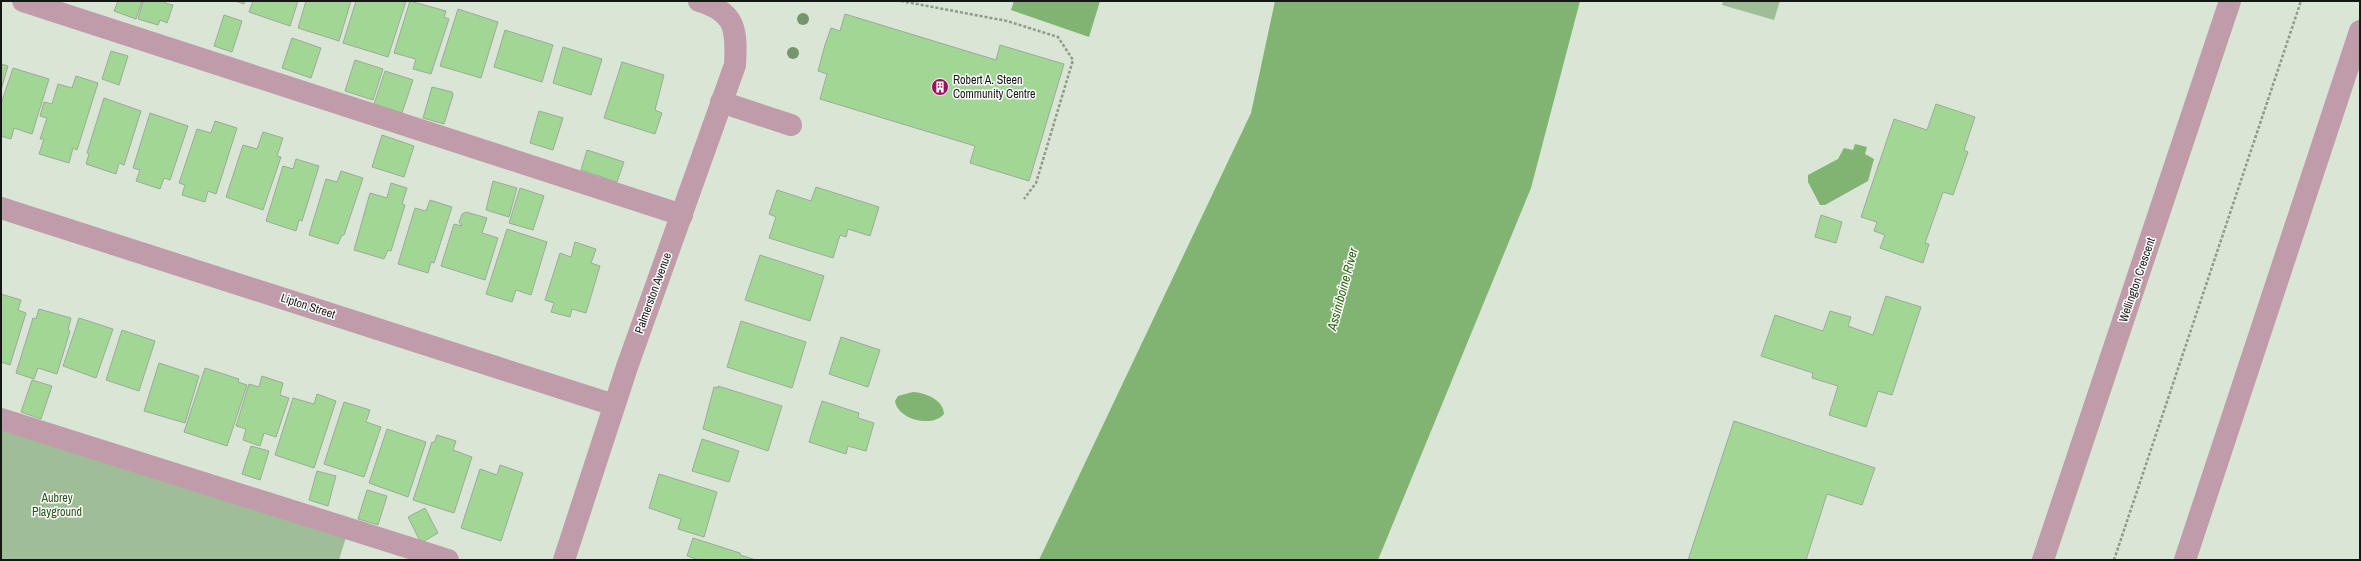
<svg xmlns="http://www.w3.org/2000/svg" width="2361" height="561" font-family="'Archivo Narrow',sans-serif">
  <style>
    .green { fill: #9fbe97 }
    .water { fill: #81b373 }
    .building { fill: #a2d694; stroke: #9da99a }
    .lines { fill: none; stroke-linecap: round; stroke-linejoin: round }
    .path { stroke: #8f998d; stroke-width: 2.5; stroke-dasharray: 3 2; stroke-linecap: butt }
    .minor { stroke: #c09ba9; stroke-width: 22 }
    .tree { fill: #75966b }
    .labels { text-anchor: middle; stroke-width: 3; stroke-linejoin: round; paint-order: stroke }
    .poi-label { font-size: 12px; fill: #141813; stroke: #fff; text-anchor: start }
    .street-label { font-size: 12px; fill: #141813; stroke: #fff }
    .park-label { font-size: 12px; fill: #245413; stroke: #fff }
    .water-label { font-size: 13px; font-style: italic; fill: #236306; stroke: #fff }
  </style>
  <rect width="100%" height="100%" fill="#d9e6d6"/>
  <g class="green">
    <path d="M1723,1H1780L1774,20L1722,5Z"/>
    <path d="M1,430L346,537L339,560H1Z"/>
  </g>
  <g class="water">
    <path d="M1014,1H1100L1089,37L1011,10Z"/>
    <path d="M1275,1H1580L1531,188L1378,560H1039L1251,113Z"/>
    <path d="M1855,144L1867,147L1865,154L1874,159L1868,181L1825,205H1820L1808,182V175L1838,159L1844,148L1853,150Z"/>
    <path d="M913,392C925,393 943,399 944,414C932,428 898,420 895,401L898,396Z"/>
  </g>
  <g class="building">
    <path d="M118,1H142L136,19L114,11Z"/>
    <path d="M143,1H165V3L173,5L167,23L160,20L158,25L138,19Z"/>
    <path d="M235,1H245L244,4Z"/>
    <path d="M253,1H298L290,26L249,12Z"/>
    <path d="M306,1H351L339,41L298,28Z"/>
    <path d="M356,1H406L388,57L343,43Z"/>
    <path d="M410,1L446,11L444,17L449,19L431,74L413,69L416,59L394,53Z"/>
    <path d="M458,9L498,22L481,78L440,66Z"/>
    <path d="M845,14L996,60L1000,45L1064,64L1029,181L970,163L975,146L820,99L827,74L818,71L825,45L831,28L840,31Z"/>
    <path d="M224,15L242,21L232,52L214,46Z"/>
    <path d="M505,30L553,45L542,82L494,67Z"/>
    <path d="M292,38L321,48L311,78L282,68Z"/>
    <path d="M563,47L602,59L591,95L553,83Z"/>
    <path d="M111,51L128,56L119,85L102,79Z"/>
    <path d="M355,60L383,69L373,100L345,91Z"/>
    <path d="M622,62L664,75L655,110L662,113L655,134L604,118Z"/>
    <path d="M1,64L8,66L1,90Z"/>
    <path d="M13,68L49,79L32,134L14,128L11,139L1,136V104Z"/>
    <path d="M385,71L413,80L402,113L374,104Z"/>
    <path d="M76,76L98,83L77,150L73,148L69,163L39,154L44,139H40L47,118L40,116L44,102L52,104L58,84L72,88Z"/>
    <path d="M432,87L452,92L453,95L444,124L423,118Z"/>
    <path d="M104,98L141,111L124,165L119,163L116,174L86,164L89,154L87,153Z"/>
    <path d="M1936,104L1975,117L1964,150L1968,152L1953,195L1943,192L1925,243L1929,244L1923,263L1880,248L1885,235L1874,231L1877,222L1861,217L1894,119L1927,130Z"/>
    <path d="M539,111L563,118L553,150L530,143Z"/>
    <path d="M150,113L188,126L170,180L164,178L160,189L136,181L140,170L133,168Z"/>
    <path d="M215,121L237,128L216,194L208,191L205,202L182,195L185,185L179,183L197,129L211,133Z"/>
    <path d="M263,132L283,138L277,156L281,157L263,210L226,197L243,145L257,149Z"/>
    <path d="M382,135L414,146L404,177L372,167Z"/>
    <path d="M587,150L624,162L617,182L581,170Z"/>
    <path d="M296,159L319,166L302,221L299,220L296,231L266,221L283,166L293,169Z"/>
    <path d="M341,171L363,178L344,235H342L338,244L309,235L326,179L337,182Z"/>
    <path d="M493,181L517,188L509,217L486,210Z"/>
    <path d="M391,183L407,188L402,204L405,205L391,251L388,250L384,259L354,250L370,193L387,198Z"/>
    <path d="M816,187L879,207L870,236L848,229L846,237L840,235L833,258L769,238L776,217L769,214L777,190L811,201Z"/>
    <path d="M520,188L544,196L533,230L509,223Z"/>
    <path d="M430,200L452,207L434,263L431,262L428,273L398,264L415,208L426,211Z"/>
    <path d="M466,212L487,218L482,233L498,238L485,280L441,266L454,224L462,226L459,222L462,214Z"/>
    <path d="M1821,215L1842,222L1836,243L1815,237Z"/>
    <path d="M507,229L547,242L531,295L516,290L512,302L486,294Z"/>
    <path d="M575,242L596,249L591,263L600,266L586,313L572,309L570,317L551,312L554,303L545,300L560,253L571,257Z"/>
    <path d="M760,255L824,276L810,321L745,300Z"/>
    <path d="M1,294L21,300L18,310L26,313L10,365L1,362Z"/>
    <path d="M1886,296L1921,307L1892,395L1878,391L1866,427L1829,415L1838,386L1812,378L1813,373L1761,356L1775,315L1823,331L1830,311L1851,317L1848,326L1873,335Z"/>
    <path d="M39,309L71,318L68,330L70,331L57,374L38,368L34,379L16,373L33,318L36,319Z"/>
    <path d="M79,318L113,329L96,378L63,366Z"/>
    <path d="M741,321L806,342L792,388L727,367Z"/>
    <path d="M122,330L155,341L139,391L106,380Z"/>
    <path d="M841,337L880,350L868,387L829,374Z"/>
    <path d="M159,363L199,376L185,423L144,411Z"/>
    <path d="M205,368L239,379L238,382L247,385L227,446L184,432Z"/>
    <path d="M262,376L283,383L280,395L289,398L276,437L264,433L260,446L243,440L246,429L236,426L249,384L259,387Z"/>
    <path d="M32,380L52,386L41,419L21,412Z"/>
    <path d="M718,386L782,406L768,451L703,429L714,387L718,388Z"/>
    <path d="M317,394L336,401L314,468L275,455L293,398L314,404Z"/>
    <path d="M822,401L859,413L858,418L874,423L866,451L848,446L846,454L809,442Z"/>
    <path d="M344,402L370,410L366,422L381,427L364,477L324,464Z"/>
    <path d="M1734,421L1875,468L1862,505L1827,494L1806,560H1688Z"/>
    <path d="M387,429L426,442L408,497L369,483Z"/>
    <path d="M437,435L456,441L453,450L472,457L454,513L413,500L432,442L434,443Z"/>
    <path d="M702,439L739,451L729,482L692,471Z"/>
    <path d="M251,446L269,451L260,480L242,474Z"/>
    <path d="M500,465L523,473L501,541L461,528L480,469L497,475Z"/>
    <path d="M317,471L336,476L328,506L309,500Z"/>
    <path d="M659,474L717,492L704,537L678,529L681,519L649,508Z"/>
    <path d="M367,490L387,496L378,525L358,519Z"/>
    <path d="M425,508L438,533L421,543L408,517Z"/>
    <path d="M693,538L740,553V555L756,560H699L687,556Z"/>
  </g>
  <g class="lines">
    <g class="path">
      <path d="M901,1L1007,21L1058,37L1073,60L1036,183L1024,199"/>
      <path d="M2114,560L2301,1"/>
    </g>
    <g class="minor">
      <path d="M23,1L682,215"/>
      <path d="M721,102L791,125"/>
      <path d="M1,208L614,405"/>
      <path d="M1,419L448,560"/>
      <path d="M564,560L627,367L735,65C737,30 736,12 699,1"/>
      <path d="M2043,560L2230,1"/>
      <path d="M2185,560L2360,31"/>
    </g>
  </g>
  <g class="tree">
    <circle cx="803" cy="19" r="6"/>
    <circle cx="793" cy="53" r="6"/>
  </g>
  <defs>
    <g id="building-disc" transform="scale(0.9)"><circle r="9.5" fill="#9c105f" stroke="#fff"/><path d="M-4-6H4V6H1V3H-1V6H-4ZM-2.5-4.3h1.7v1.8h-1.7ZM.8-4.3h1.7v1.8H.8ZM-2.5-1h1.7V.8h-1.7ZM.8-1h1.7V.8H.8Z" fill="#fff"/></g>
  </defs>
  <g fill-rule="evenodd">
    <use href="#building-disc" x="940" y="87"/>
  </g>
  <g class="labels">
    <g class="poi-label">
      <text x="953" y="84">Robert A. Steen<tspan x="953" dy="14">Community Centre</tspan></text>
    </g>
    <g class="street-label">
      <text transform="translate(2137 280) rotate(-71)" y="4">Wellington Crescent</text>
      <text transform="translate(653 293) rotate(-70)" y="4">Palmerston Avenue</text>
      <text transform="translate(308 306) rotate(18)" y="4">Lipton Street</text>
    </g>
    <g class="park-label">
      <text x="57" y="502">Aubrey<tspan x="57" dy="14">Playground</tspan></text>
    </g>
    <g class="water-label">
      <text transform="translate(1342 289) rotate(-75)" y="5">Assiniboine River</text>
    </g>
  </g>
  <rect width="2361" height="561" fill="none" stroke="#141813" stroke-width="4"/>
</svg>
